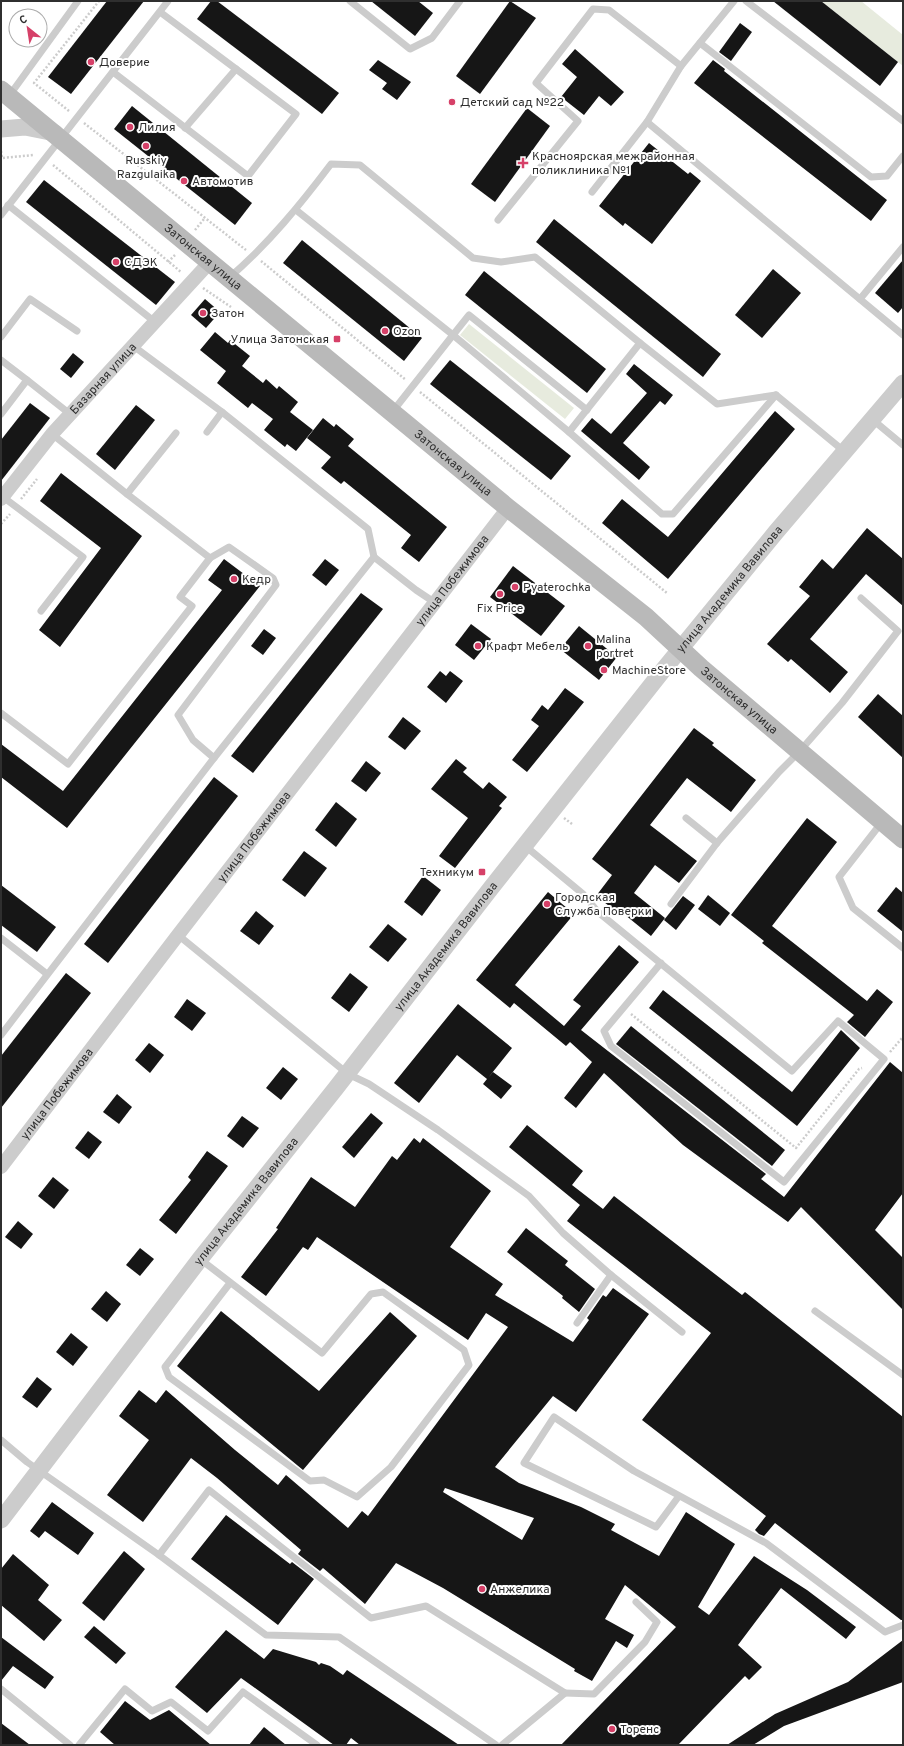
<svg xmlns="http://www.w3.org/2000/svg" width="904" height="1746" font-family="Overpass,sans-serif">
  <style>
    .green { fill: #e7ebde }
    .building { fill: #161616; fill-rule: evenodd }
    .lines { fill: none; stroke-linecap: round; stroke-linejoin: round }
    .path { stroke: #ccc; stroke-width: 2.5; stroke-dasharray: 2 2; stroke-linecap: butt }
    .service { stroke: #ccc; stroke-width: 7 }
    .minor { stroke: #ccc; stroke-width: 14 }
    .tertiary { stroke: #ccc; stroke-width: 17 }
    .secondary { stroke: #b9b9b9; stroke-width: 19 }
    .poi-dot { fill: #d64068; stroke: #fff; stroke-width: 1.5 }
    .labels { text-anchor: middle; stroke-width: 4; stroke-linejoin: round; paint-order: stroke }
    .poi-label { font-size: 12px; fill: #2f2f2f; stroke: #fff; text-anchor: start }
    .street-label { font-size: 12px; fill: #2f2f2f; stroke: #fff }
  </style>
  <rect width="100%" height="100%" fill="#fff"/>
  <g class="green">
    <path d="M821,1H861L903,35V66Z"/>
    <path d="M469,324L574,408L565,419L460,335Z"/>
  </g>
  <g class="building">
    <path d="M107,1H144L71,94L48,77Z"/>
    <path d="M211,1H217L339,93L322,114L197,19Z"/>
    <path d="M371,1H418L433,13L415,36Z"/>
    <path d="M510,1L536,18L480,94L456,76Z"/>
    <path d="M773,1H821L898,62L880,86Z"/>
    <path d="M740,23L752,32L731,61L719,52Z"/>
    <path d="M575,49L624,92L611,106L599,96L584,115L561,97L577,77L562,64Z"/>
    <path d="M378,60L411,82L397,100L382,89L387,83L369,70Z"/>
    <path d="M713,60L725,69L724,71L887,200L871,221L694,83Z"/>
    <path d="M132,106L252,203L235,225L114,129Z"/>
    <path d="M527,108L550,126L495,202L471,184Z"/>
    <path d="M649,143L688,174L690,172L701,181L652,244L625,223L623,226L599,206Z"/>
    <path d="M44,180L175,282L156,305L26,202Z"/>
    <path d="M554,219L721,354L703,377L536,242Z"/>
    <path d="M302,240L422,338L404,361L283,263Z"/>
    <path d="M903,260V307L898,313L875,293Z"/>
    <path d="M773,269L801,293L762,338L735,315Z"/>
    <path d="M484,271L606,369L587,393L465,295Z"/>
    <path d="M205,299L220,312L206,328L191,315Z"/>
    <path d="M215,332L228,343L230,340L250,356L242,366L263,383L266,379L277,389L279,386L298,402L290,412L313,430L296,451L287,444L285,447L264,430L273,419L252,403L248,408L217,383L226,371L200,350Z"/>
    <path d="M73,353L84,362L71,378L60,369Z"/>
    <path d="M450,360L571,456L551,480L430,384Z"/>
    <path d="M634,364L673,395L665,405L660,401L623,443L650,467L639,480L581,431L592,418L611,434L647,393L626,374Z"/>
    <path d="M30,403L50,418L1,481V440Z"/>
    <path d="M136,405L155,420L115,470L96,454Z"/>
    <path d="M775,411L795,429L668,579L602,523L622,499L668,537Z"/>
    <path d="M323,418L334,427L336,424L354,439L348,446L447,527L419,562L401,548L411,535L344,481L341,484L321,468L331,457L307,438Z"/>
    <path d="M61,473L142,536L60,647L39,630L101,548L40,501Z"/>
    <path d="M867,528L903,559V606L866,574L810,639L848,672L830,693L791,659L788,662L767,644L810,596L799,587L822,559L833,569Z"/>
    <path d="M224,559L260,586L67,828L1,777V744L63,791L222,590L208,580Z"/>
    <path d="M325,559L339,570L326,586L312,575Z"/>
    <path d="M513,566L565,606L541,636L490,597Z"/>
    <path d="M361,593L383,609L253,773L231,756Z"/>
    <path d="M471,624L491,639L474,660L455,645Z"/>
    <path d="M579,626L617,657L599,680L560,649Z"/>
    <path d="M264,629L276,638L263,655L251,646Z"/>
    <path d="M440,671L446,676L450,671L463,681L446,703L427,687Z"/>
    <path d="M565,688L584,702L527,772L512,760L539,726L531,720L542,705L548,710Z"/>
    <path d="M878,694L903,716V758L858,717Z"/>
    <path d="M403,717L421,731L405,750L388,737Z"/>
    <path d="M694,728L714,743L712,745L756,780L731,812L687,778L650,825L697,861L679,883L655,865L634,893L665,918L651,936L619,910L617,912L596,896L612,875L592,859Z"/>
    <path d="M456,759L467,768L463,772L483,789L489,782L507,797L499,806L502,808L455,868L439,856L468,818L431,789Z"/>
    <path d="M366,761L381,773L366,792L351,781Z"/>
    <path d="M214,777L238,796L108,963L84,944Z"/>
    <path d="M336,802L357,819L336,847L315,830Z"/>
    <path d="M807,818L837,842L772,926L867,1001L877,989L893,1002L865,1037L847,1022L854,1015L762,943L764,941L731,915Z"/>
    <path d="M304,851L327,868L305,897L282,880Z"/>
    <path d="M423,876L441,890L422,916L404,902Z"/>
    <path d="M1,885L56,927L37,952L1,925Z"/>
    <path d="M896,887L903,893V932L877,911Z"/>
    <path d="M548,892L574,914L515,985L564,1026L581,1006L573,1000L619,945L639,962L581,1030L766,1174L761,1179L784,1197L890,1062L903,1073V1193L875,1230L903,1258V1310L801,1207L788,1222L683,1145L604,1073L576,1108L564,1098L592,1062L570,1042L566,1046L514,1003L510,1008L476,980Z"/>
    <path d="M708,895L730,913L720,926L698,909Z"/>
    <path d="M683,896L695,905L676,930L664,920Z"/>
    <path d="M256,911L274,926L259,945L240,931Z"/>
    <path d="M388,924L407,939L388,962L369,947Z"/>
    <path d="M66,973L91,993L1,1108V1056Z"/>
    <path d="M350,973L368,987L349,1012L331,998Z"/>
    <path d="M663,990L792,1092L841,1030L860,1048L797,1126L649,1008Z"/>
    <path d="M187,999L206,1013L192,1031L174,1017Z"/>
    <path d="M458,1004L512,1048L488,1078L493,1072L512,1086L501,1099L483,1084L487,1079L457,1055L419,1103L394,1083Z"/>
    <path d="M631,1026L785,1150L772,1166L616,1044Z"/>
    <path d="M149,1043L164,1055L150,1073L135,1060Z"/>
    <path d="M283,1067L298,1079L281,1100L266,1088Z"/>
    <path d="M117,1094L132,1107L119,1124L103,1112Z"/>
    <path d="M371,1113L383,1123L354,1158L342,1147Z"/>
    <path d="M242,1116L259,1128L243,1148L227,1136Z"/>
    <path d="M527,1125L583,1171L572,1185L603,1209L614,1196L742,1295L745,1292L903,1417V1620H901L775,1523L764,1536L759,1534L755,1530L766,1516L642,1420L711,1333L567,1221L580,1205L509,1147Z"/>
    <path d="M88,1131L102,1142L89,1159L75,1148Z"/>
    <path d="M414,1138L420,1143L423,1138L491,1191L450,1247L503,1284L495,1295L573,1342L589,1320L587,1318L603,1295L606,1297L613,1288L649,1314L576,1412L553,1396L495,1467L519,1483L581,1507L615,1524L611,1530L659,1556L686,1512L735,1544L698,1607L709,1615L754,1556L807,1590L856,1627L846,1639L781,1588L738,1645L762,1667L749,1680L745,1676L678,1745H561L676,1627L625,1585L605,1619L634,1635L627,1648L616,1641L592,1681L574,1671L575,1669L443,1588L396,1563L365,1604L323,1568L320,1571L298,1554L301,1550L217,1478L191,1458L143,1522L107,1495L149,1440L119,1416L139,1390L156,1403L166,1390L235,1450L278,1485L286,1475L348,1528L362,1511L368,1516L508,1327L486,1313L468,1340L317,1237L308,1250L303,1247L266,1296L241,1277L278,1229L276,1228L311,1177L355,1207L392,1156L397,1160ZM445,1488L534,1518L522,1540L443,1492Z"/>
    <path d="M207,1151L228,1166L176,1234L159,1220L191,1180L188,1177Z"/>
    <path d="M53,1177L69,1190L54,1209L38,1196Z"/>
    <path d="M18,1221L33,1234L21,1249L5,1237Z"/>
    <path d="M526,1228L568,1261L565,1265L595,1289L579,1312L562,1298L563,1296L507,1252Z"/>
    <path d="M140,1248L154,1259L140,1276L126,1265Z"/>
    <path d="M106,1291L121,1304L107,1322L91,1309Z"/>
    <path d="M221,1311L319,1391L390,1312L417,1336L303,1470L177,1366Z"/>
    <path d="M71,1333L88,1347L73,1366L56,1352Z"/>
    <path d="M37,1377L52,1389L37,1408L22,1397Z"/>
    <path d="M52,1502L94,1533L78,1555L45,1531L39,1538L30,1531Z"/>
    <path d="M226,1515L290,1564L292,1562L314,1579L278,1625L191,1559Z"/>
    <path d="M124,1551L145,1569L104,1621L82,1603Z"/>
    <path d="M13,1554L49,1585L38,1600L62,1620L44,1641L1,1605V1569Z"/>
    <path d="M94,1626L126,1653L116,1664L84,1637Z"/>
    <path d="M226,1630L264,1659L273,1649L316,1662L319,1665L321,1663L330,1666L343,1675L347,1670L459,1745H360L351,1738L346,1745H334L241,1678L207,1713L175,1687Z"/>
    <path d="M1,1637L54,1677L45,1689L13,1666L1,1681Z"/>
    <path d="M903,1640V1682L784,1726L753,1745H727L775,1714L848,1682Z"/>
    <path d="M125,1701L150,1720L169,1710L211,1745H115L100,1732Z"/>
    <path d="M1,1723L30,1745H1Z"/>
    <path d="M264,1727L286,1745H249Z"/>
  </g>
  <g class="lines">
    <g class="path">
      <path d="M69,111L34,83L99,1"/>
      <path d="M84,123L246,250"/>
      <path d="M1,151L2,158L34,155"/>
      <path d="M53,165L181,272"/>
      <path d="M195,230L204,219"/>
      <path d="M261,261L406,380"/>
      <path d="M168,262L175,255"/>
      <path d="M203,288L231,307"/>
      <path d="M420,392L667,593"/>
      <path d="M21,499L37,479"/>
      <path d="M1,524L10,514"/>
      <path d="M564,818L572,824"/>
      <path d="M631,1014L796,1148L859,1069L862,1068"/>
      <path d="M890,1052L903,1037"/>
    </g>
    <g class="service">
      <path d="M350,1L410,49L432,38L460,1"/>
      <path d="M746,1L903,121"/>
      <path d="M700,43L871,177L887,176L903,156"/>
      <path d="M113,72L248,176L296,114L160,12"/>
      <path d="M9,96L78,1"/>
      <path d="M647,122L903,335"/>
      <path d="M185,128L236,69"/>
      <path d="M592,192L647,122L681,66L734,1"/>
      <path d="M8,205L155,322"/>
      <path d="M296,210L453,335L393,411"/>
      <path d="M1,215L168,1"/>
      <path d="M498,220L578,121L536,83L593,9L609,10L681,66"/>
      <path d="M230,277C269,243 300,205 331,164L360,165L473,258L501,262L535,257L640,343L569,432"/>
      <path d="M860,299L903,247"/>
      <path d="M1,337L30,299L77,331"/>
      <path d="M640,343L717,404L776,395"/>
      <path d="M132,345L222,412L368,529L374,557"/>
      <path d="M1,360L27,380"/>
      <path d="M587,410L469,315L453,335L569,432L662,514H673L776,395L845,452"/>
      <path d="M1,414L27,380L70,414"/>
      <path d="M873,420L903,445"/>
      <path d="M207,432L222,412"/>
      <path d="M52,434L127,494L176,433"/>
      <path d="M127,494L210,558"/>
      <path d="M3,497L83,557L41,611"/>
      <path d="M1,713L68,764L192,606L180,597L210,558L229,547L273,578L276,585L178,715L193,740L214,758"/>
      <path d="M686,818L717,843"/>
      <path d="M882,822L839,877L853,908L903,948"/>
      <path d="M524,845L583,894L598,912L792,1071L838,1021L884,1059L784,1182L611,1046L604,1031L661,963"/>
      <path d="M671,904L717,843L779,772L799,752L842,703L898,631L861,598"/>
      <path d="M178,935L348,1074L369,1084L438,1130L529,1196L563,1233L611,1275L682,1332"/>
      <path d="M1,938L47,974"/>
      <path d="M1,1035L214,758L374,557L416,590L434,602"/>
      <path d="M200,1259L322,1353L371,1294L383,1292L464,1350L469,1365L391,1467L357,1497L324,1480L310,1481L169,1377L165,1367L230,1283"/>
      <path d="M815,1311L903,1375"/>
      <path d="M577,1323L611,1275"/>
      <path d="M1,1440L27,1462L159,1555L266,1635L339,1637L496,1745"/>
      <path d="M679,1496L656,1527L524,1463L554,1417L634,1471L766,1543L885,1632L903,1625"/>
      <path d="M159,1555L209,1490L371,1618L426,1606L565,1693L502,1745"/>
      <path d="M1,1689L70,1745"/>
      <path d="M565,1693L594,1694L645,1642L657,1622L636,1602"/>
      <path d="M79,1745L125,1689L152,1711L171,1702L208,1731L243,1692L317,1745"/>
    </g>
    <g class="minor">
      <path id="s1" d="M1,499L52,434L209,263"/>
      <path id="s2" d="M1,1167L178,935L508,508"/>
    </g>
    <g class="tertiary">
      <path d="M1,129L25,127L55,133"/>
      <path id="s3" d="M1,1520L200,1259L336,1088L491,888L664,669L776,532L903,383"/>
    </g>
    <path class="secondary" id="s4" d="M1,90L508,508L646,617L701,668L903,839"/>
  </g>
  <g class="poi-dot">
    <circle cx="91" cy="62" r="4"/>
    <circle cx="452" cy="102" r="4"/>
    <circle cx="130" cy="127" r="4"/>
    <circle cx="146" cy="146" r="4"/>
    <path d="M521 157h4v4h4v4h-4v4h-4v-4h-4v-4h4z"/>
    <circle cx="184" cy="181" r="4"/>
    <circle cx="116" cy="262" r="4"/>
    <circle cx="203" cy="313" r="4"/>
    <circle cx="385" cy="331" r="4"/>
    <rect x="333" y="335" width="8" height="8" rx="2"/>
    <circle cx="234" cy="579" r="4"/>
    <circle cx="515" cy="587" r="4"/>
    <circle cx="500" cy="594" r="4"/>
    <circle cx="478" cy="646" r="4"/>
    <circle cx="588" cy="646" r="4"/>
    <circle cx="604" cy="670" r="4"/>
    <rect x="478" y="868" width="8" height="8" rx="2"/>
    <circle cx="547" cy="904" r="4"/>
    <circle cx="482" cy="1589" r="4"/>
    <circle cx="612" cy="1729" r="4"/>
  </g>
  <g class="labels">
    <g class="poi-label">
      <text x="99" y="66">Доверие</text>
      <text x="460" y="106">Детский сад №22</text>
      <text x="138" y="131">Лилия</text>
      <text x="532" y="160">Красноярская межрайонная<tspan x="532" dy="14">поликлиника №1</tspan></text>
      <text x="146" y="164" text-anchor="middle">Russkiy<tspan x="146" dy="14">Razgulaika</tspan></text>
      <text x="192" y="185">Автомотив</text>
      <text x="124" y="266">СДЭК</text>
      <text x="211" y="317">Затон</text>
      <text x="393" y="335">Ozon</text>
      <text x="329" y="343" text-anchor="end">Улица Затонская</text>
      <text x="242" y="583">Кедр</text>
      <text x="523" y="591">Pyaterochka</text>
      <text x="500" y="612" text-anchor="middle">Fix Price</text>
      <text x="596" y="643">Malina<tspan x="596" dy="14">portret</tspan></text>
      <text x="486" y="650">Крафт Мебель</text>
      <text x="612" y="674">MachineStore</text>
      <text x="474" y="876" text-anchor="end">Техникум</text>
      <text x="555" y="901">Городская<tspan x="555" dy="14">Служба Поверки</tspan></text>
      <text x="490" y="1593">Анжелика</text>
      <text x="620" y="1733">Торенс</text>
    </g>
    <g class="street-label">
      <text dy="4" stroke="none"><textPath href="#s4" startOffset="262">Затонская улица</textPath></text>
      <text dy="4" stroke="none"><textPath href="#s1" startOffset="158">Базарная улица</textPath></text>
      <text dy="4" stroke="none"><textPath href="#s4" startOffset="586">Затонская улица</textPath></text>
      <text dy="4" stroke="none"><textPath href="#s2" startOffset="740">улица Побежимова</textPath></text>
      <text dy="4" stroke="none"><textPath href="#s3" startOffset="1182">улица Академика Вавилова</textPath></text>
      <text dy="4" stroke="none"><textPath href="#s4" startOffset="958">Затонская улица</textPath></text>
      <text dy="4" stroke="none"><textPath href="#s2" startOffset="416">улица Побежимова</textPath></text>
      <text dy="4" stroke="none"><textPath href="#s3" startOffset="726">улица Академика Вавилова</textPath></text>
      <text dy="4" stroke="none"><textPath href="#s2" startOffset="92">улица Побежимова</textPath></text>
      <text dy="4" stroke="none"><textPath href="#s3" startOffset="402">улица Академика Вавилова</textPath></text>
    </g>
  </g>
  <rect width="904" height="1746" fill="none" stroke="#2f2f2f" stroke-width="4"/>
  <g transform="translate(28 28) rotate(330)"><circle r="19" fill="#ffffff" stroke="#acacac"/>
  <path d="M0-3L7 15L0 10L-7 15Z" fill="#d64068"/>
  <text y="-6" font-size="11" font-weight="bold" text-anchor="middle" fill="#2f2f2f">С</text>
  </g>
</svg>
